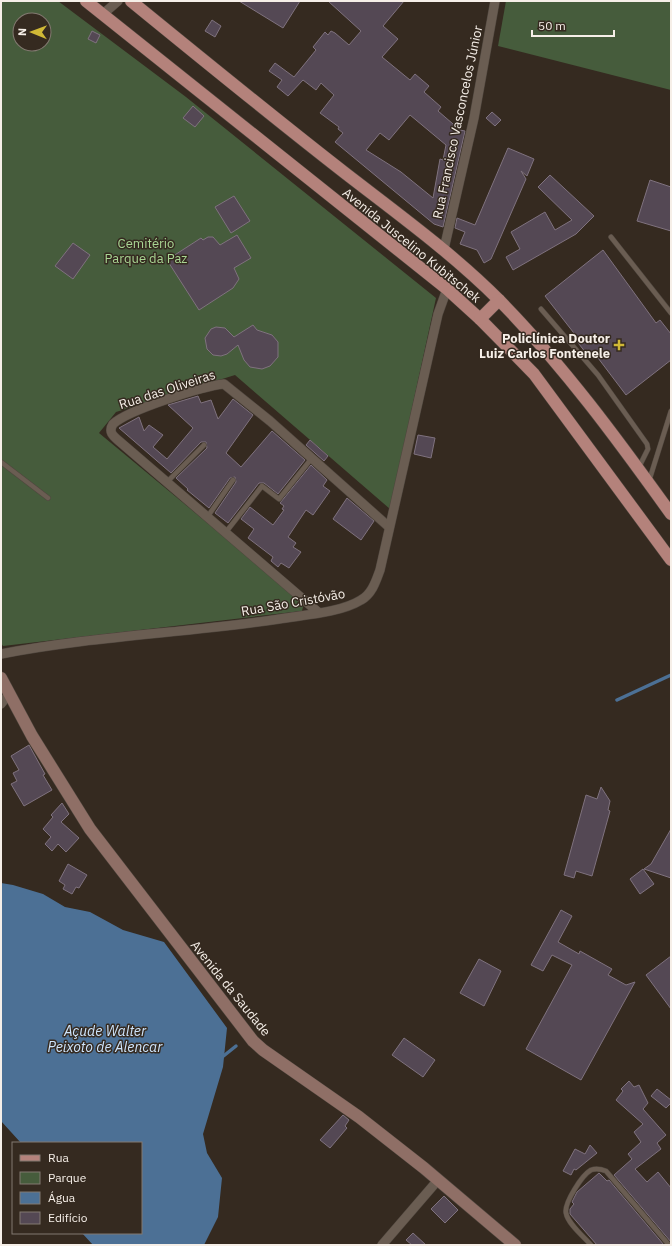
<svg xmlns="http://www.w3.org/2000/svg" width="672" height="1246" font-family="'IBM Plex Sans',sans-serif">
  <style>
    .green { fill: #465c3c; fill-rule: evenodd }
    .water { fill: #4c7095 }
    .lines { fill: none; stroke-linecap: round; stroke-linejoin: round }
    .stream { stroke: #4c7095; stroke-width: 3.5 }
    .building { fill: #544854; stroke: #7f727e; fill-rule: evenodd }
    .lane-casing { stroke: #50473f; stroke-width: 5.5 }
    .street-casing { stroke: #50473f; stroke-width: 10 }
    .secondary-casing { stroke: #50473f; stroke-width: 13 }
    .primary-casing { stroke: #50473f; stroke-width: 13 }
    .lane { stroke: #6a5d52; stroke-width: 4.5 }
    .street { stroke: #6a5d52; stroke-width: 9 }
    .secondary { stroke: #8f6f66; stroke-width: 12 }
    .primary { stroke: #b4827b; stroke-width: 12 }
    .poi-dot { fill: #d0b836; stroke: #352a20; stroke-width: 1.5 }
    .labels { text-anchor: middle; stroke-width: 3; stroke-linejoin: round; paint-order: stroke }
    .street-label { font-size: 13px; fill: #f6efe8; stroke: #352a20 }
    .park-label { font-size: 13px; fill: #a9d693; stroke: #352a20 }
    .poi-label { font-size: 13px; font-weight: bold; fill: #f6efe8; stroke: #352a20; text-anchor: end }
    .water-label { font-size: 14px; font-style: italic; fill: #cee5fd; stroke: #352a20 }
  </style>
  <rect width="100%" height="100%" fill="#352a20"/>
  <g class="green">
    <path d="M1,1H58L186,97L436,298L390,509L235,375L116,412L99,433L304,603L302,611L3,646L1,643ZM20,20H44V44H20Z"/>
    <path d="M506,1H671V90L498,46Z"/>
  </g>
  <path class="water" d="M1,883L13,885L43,894L65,907L90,912L123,930L164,942L227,1028L223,1067L203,1134L207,1153L222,1178L218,1217L204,1245H93L82,1233H141V1143H21L1,1121Z"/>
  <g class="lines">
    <g class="stream">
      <path d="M617,700L671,675"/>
      <path d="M221,1058L236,1046"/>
    </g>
  </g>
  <g class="building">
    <path d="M239,1H300L283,28Z"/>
    <path d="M328,1H404L383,26L398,39L382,57L410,80L415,74L429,86L424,92L441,107L438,111L460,130L465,131L443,227L434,224L335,142L343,133L338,129L339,127L320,113L334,95L321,83L316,90L303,80L288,96L277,87L282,80L269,71L275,63L294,77L316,50L313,47L325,32L328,35L331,31L335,33L349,45L361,31ZM410,115L446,145L443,160L440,159L433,198L401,172L366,150L380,133L389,140Z"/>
    <path d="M212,20L221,26L215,37L205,31Z"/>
    <path d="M92,31L100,35L96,43L88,39Z"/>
    <path d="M193,106L204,116L195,127L183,118Z"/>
    <path d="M492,112L501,120L495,126L486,118Z"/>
    <path d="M508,148L534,159L527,176L521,171L526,179L491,259L484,263L477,250L460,244L465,232L455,228L457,218L475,225Z"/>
    <path d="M550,175L594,216L576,234L513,270L506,257L520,249L511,232L545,212L555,230L572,220L538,187Z"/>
    <path d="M650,180L671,187V231L637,221Z"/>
    <path d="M234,196L250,221L231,233L215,207Z"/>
    <path d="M237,235L251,258L234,268L239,279L233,288L199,310L167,260L201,238L203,240L208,237H213L220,245Z"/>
    <path d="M73,243L90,255L73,279L55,266Z"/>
    <path d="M603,250L656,323L660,320L671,334V360L626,395L595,354L590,358L575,339L577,337L545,296Z"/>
    <path d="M253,325L257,330L272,335L278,342V357L270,366L262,369L250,367L244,360L238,345L227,354L221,356L213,355L207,349L205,338L211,329L216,327L225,328L234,337Z"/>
    <path d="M198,396L201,403L211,400L218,419L233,399L253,415L226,453L241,467L272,431L305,460L278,494L264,483H259L228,523L215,513L236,482L235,477L230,478L209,508L187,490L188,489L176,478L207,448L206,442H201L171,473L119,428L139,417L144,431L149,425L163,435L153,447L167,459L193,428L168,405Z"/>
    <path d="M418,435L435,438L431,458L414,454Z"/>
    <path d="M310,440L328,456L324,461L306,445Z"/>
    <path d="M311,465L327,480L323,486L330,491L313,515L306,510L288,537L296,543L293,547L301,552L289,568L281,563L278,567L271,561L273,557L248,538L254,529L241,519L250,507L273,525L284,510L282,509L284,506L280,503Z"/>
    <path d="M347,498L374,521L361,540L333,519Z"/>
    <path d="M29,745L45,774L43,775L52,790L24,806L11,784L17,781L13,773L19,770L11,756Z"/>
    <path d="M601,787L610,801L608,810L610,811L592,876L576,871L574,878L564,875L586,795L597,799Z"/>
    <path d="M62,803L69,814L61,822L79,838L66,852L58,844L52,851L45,844L51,837L43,829L53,817L51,815Z"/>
    <path d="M671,829V878L644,869L651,864Z"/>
    <path d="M68,864L87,875L79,888L76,887L72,894L63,889L65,885L59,881Z"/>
    <path d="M643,869L654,884L640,894L630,879Z"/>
    <path d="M561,910L572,916L558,942L579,954L580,951L612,969L608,975L626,985L635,982L581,1080L526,1049L572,965L552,955L543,971L531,965Z"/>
    <path d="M671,956V1009L646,975Z"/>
    <path d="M479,959L501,971L484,1006L460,993Z"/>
    <path d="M404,1038L435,1060L423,1077L392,1055Z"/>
    <path d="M629,1081L634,1087L639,1085L648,1103L643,1109L666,1135L657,1143L661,1149L635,1169L647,1182L658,1172L671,1188V1242L614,1175L632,1159L628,1154L641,1142L634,1132L643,1124L616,1100L623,1091L621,1089Z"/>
    <path d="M657,1089L671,1100V1103L666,1108L651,1096Z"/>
    <path d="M343,1115L349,1120L345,1126L347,1128L330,1148L320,1140Z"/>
    <path d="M590,1145L597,1153L576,1170L574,1169L571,1175L563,1171L575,1149L585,1154Z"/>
    <path d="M599,1173L607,1181L609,1180L664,1245H597L570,1214V1209L574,1204L572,1202L577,1192Z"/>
    <path d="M444,1196L458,1210L445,1223L431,1209Z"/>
    <path d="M413,1233L426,1245H412L406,1240Z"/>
  </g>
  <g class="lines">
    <g class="lane-casing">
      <g id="lane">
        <path d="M611,237L671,313"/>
        <path d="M541,309L598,375L647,444L648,449L639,467"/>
        <path d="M1,462L48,498"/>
        <path d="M649,481L671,411"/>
        <path d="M167,482L204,445"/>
        <path d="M208,516L233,480"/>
        <path d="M226,532L262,486L279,499L312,458"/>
        <path d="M591,1245C584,1237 568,1224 566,1213C564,1203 582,1175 591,1170C596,1168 601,1169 606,1171L669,1245"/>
      </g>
    </g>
    <g class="street-casing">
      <g id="street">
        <path d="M103,14L118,1"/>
        <path d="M444,249L474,118L495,1"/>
        <path d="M318,612L119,441C113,436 108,432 113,424C128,410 203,386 224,384L270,421L389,527"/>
        <path d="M1,654C93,636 186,633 279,619C303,615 340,613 361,600C372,594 376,581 380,570L438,314L447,289"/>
        <path d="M1,704L9,694"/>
        <path d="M382,1245L438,1180"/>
      </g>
    </g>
    <g class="secondary-casing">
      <path id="secondary" d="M1,678L32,736L90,829L253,1041L263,1050L359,1117L424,1168L515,1245"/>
    </g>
    <g class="primary-casing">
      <g id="primary">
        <path d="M86,1L447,289L480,319L534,374L671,560"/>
        <path d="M131,1C202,59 273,117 345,173C398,214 452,253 499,300C563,365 618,440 671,514"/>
        <path d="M480,319L499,300"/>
      </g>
    </g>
    <use href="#lane" class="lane"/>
    <use href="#street" class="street"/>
    <use href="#secondary" class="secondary"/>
    <use href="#primary" class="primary"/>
  </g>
  <path class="poi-dot" d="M617 339h4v4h4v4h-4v4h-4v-4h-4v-4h4z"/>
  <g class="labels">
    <g class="street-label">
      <text transform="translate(457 122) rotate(-78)" y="5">Rua Francisco Vasconcelos Júnior</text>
      <text transform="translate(412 245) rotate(39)" y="5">Avenida Juscelino Kubitschek</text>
      <text transform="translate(167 389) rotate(-18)" y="5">Rua das Oliveiras</text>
      <text transform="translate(293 602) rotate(-10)" y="5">Rua São Cristóvão</text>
      <text transform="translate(231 988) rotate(51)" y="5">Avenida da Saudade</text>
    </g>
    <g class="park-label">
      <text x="146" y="248">Cemitério<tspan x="146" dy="15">Parque da Paz</tspan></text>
    </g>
    <g class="poi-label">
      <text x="610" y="343">Policlínica Doutor<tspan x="610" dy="15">Luiz Carlos Fontenele</tspan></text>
    </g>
    <g class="water-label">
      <text x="105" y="1036">Açude Walter<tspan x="105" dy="16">Peixoto de Alencar</tspan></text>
    </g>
  </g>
  <rect width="672" height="1246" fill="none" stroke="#f6efe8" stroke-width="4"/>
  <rect x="12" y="1142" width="130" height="92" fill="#352a20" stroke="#827970"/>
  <rect x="20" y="1155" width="20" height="6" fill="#b4827b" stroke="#827970"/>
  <text x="48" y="1162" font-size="12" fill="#f6efe8">Rua</text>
  <rect x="20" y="1172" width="20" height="12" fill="#465c3c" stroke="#827970"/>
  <text x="48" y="1182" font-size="12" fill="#f6efe8">Parque</text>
  <rect x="20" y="1192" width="20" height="12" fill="#4c7095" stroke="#827970"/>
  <text x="48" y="1202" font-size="12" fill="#f6efe8">Água</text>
  <rect x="20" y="1212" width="20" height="12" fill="#544854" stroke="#827970"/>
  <text x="48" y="1222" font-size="12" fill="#f6efe8">Edifício</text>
  <g transform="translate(32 32) rotate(271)"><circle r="19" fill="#352a20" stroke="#827970"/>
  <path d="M0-3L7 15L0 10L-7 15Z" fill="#d0b836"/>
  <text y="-6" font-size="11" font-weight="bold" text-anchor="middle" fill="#f6efe8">N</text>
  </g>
  <path d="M532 30v6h82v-6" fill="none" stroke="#f6efe8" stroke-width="2"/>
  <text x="538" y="30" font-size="12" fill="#f6efe8" stroke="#352a20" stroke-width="3" paint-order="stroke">50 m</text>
</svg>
